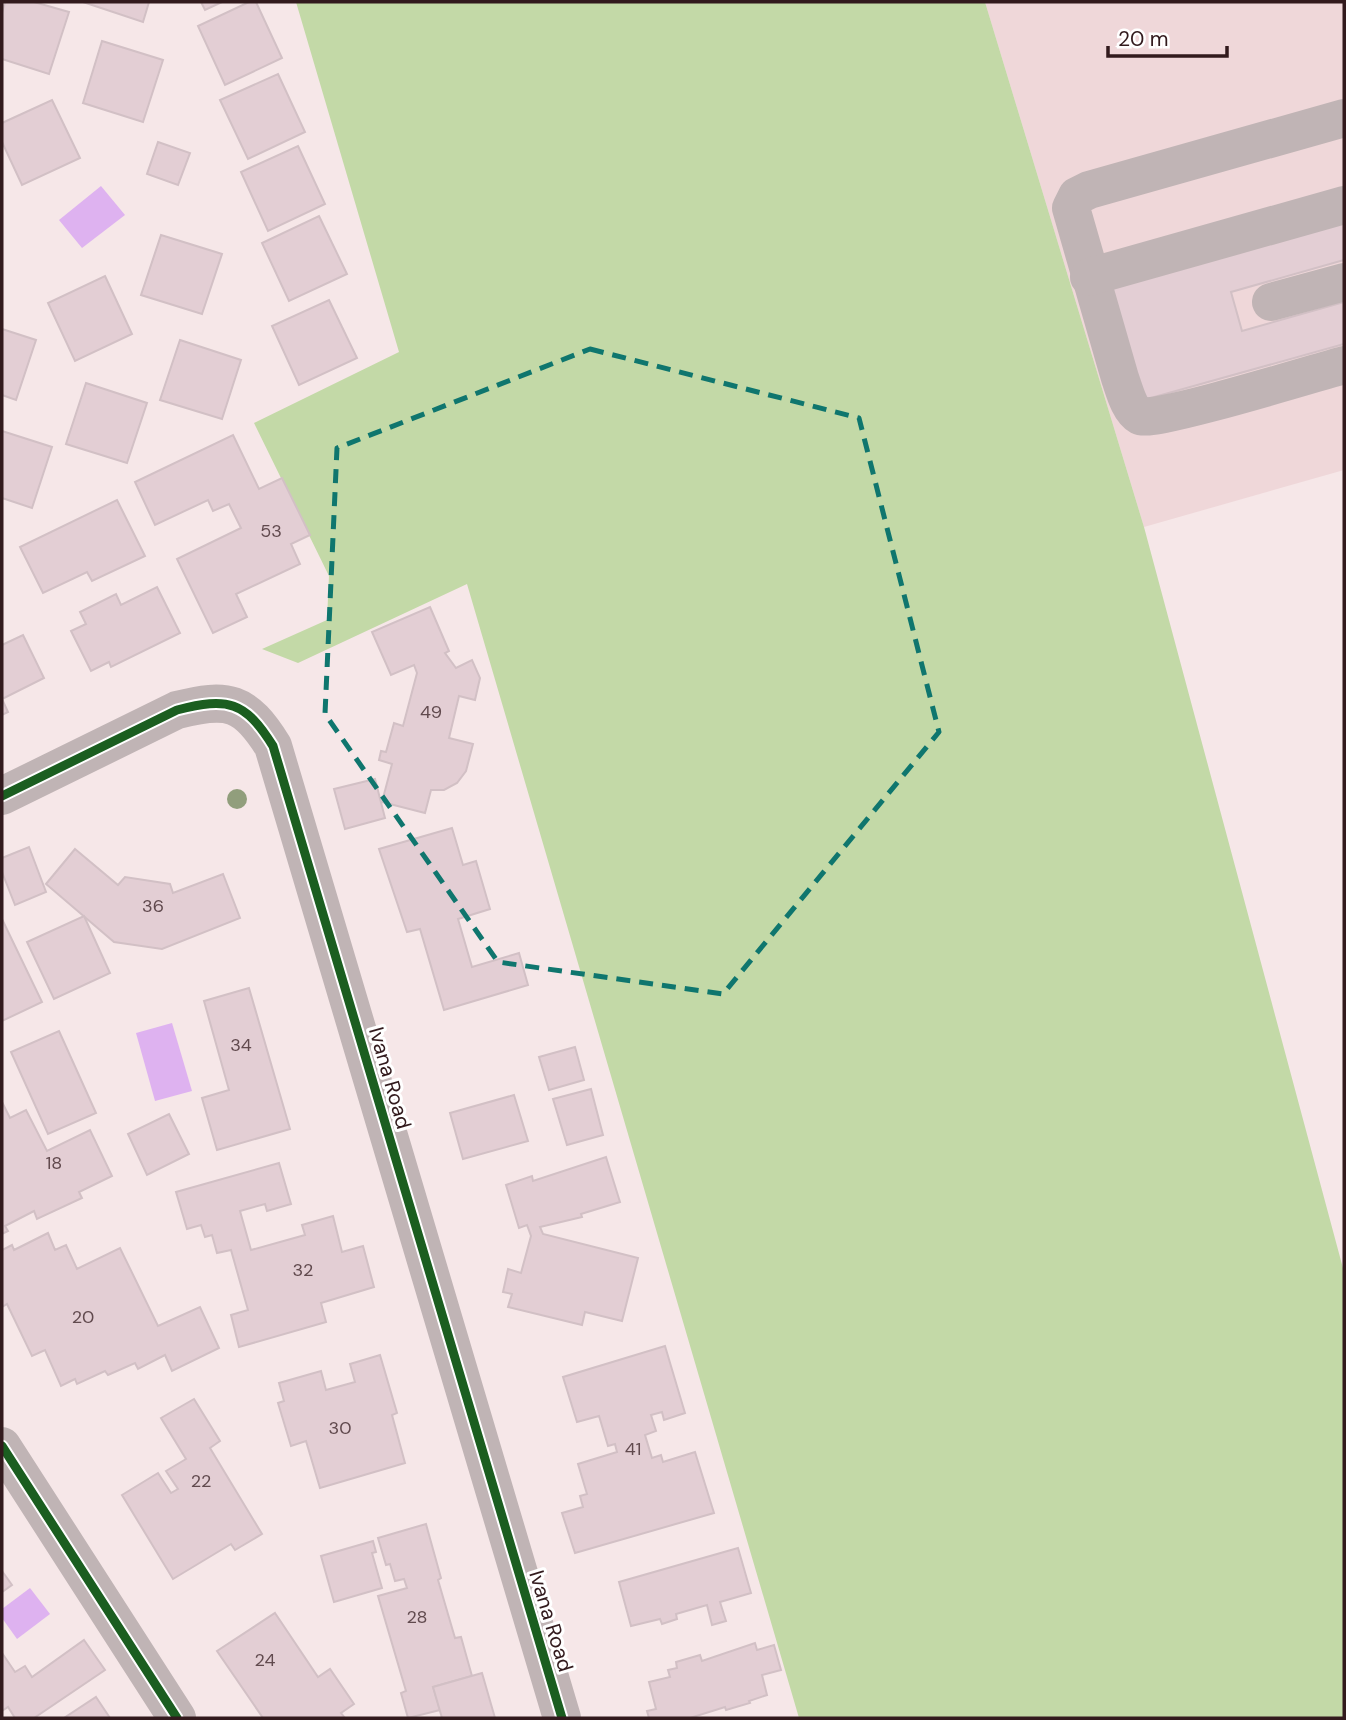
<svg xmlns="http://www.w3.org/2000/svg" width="1346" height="1720" font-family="'DM Sans',sans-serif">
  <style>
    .built { fill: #efd7d9 }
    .green { fill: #c3d9a7 }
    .water { fill: #deb2f0 }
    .building { fill: #e3ced4; stroke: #d2c0c5; stroke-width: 2 }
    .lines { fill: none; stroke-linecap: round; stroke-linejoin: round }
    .minor { stroke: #c0b4b5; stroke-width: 38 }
    .cycleway-casing { stroke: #fff; stroke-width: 13 }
    .cycleway { stroke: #1b5e20; stroke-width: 9 }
    .tree { fill: #919e7c }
    .marked { fill: none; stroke: #0f766e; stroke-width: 5; stroke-dasharray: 14 9; stroke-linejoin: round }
    .labels { text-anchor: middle; stroke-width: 6; stroke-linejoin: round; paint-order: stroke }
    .number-label { font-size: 18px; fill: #614a4e }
    .street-label { font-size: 21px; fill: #321a1d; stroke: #fff }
  </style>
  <rect width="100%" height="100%" fill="#f6e7e8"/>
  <path class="built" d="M985,2H1344V470L1144,527Z"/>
  <path class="green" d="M296,2H985L1144,527L1344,1272V1718H799L467,584L298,663L262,649L327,620L329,576L254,423L399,352Z"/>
  <g class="water">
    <path d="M101,186L125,215L82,248L59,220Z"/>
    <path d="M172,1023L192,1091L155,1101L136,1033Z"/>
    <path d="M30,1588L50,1614L17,1639L2,1618V1609Z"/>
  </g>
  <g class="building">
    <path d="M5,2H34L69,12L49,74L2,59V13Z"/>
    <path d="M83,2H149L143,22Z"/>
    <path d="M201,2H222L205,10Z"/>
    <path d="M249,2H256L282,58L225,85L198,26Z"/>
    <path d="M102,41L163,60L143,122L83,103Z"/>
    <path d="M278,74L305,132L248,159L220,100Z"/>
    <path d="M52,100L80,158L22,185L2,142V123Z"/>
    <path d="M158,142L190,153L178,185L147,174Z"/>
    <path d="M298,146L325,204L268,231L241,172Z"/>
    <path d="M319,216L347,274L289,301L262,243Z"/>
    <path d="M1344,218V260L1231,292L1242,331L1344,302V344L1140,401L1107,284Z"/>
    <path d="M161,235L222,254L202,314L141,295Z"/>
    <path d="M105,276L132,334L75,361L48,303Z"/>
    <path d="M329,300L357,358L299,385L272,326Z"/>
    <path d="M2,329L36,340L16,400L2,395Z"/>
    <path d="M180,340L241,360L222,419L160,400Z"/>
    <path d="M86,383L147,403L127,463L66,444Z"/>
    <path d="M2,431L52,447L32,508L2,498Z"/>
    <path d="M233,435L259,489L282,478L310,535L291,544L300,564L236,594L247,617L213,633L177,559L241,528L229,504L213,511L208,500L155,525L135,482Z"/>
    <path d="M117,500L145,556L92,581L87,572L43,593L20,547Z"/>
    <path d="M157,587L180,633L111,667L109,662L91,671L71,631L86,624L80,612L116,594L121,605Z"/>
    <path d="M430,607L449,651L445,653L456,668L472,660L480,678L475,700L459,696L449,738L473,744L466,771L457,783L444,790H431L425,813L382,802L392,764L379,760L381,751L386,752L394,723L403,726L417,673L414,665L391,675L372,632Z"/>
    <path d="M23,635L44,678L2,699L8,712L2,715V645Z"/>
    <path d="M375,779L385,818L345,829L334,789Z"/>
    <path d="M452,828L463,865L476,861L490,909L458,919L472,967L519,953L528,985L444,1010L420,929L407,932L379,849Z"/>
    <path d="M29,847L46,892L15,905L2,872V858Z"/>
    <path d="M75,849L118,885L125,877L170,884L173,893L223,874L240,918L162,949L114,942L46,884Z"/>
    <path d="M84,916L110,973L54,999L27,942Z"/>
    <path d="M2,919L42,1002L2,1021Z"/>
    <path d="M249,988L290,1129L217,1150L202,1098L229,1090L204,1001Z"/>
    <path d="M59,1031L96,1113L48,1134L11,1052Z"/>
    <path d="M575,1047L584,1080L549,1090L539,1057Z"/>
    <path d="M591,1089L603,1135L567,1145L553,1099Z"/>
    <path d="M514,1095L528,1141L463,1159L450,1113Z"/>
    <path d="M2,1102L10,1118L26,1110L47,1151L90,1130L112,1176L79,1192L82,1198L37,1219L34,1211L5,1226L8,1231L2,1234Z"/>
    <path d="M169,1114L189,1154L147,1175L128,1134Z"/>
    <path d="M606,1157L620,1202L581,1214L582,1217L540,1227L543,1234L638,1258L622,1321L585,1312L582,1325L508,1307L512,1294L503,1292L508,1269L521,1273L531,1236L527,1225L519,1228L506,1185L532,1176L533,1181Z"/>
    <path d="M279,1163L291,1204L267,1211L265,1204L240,1211L251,1250L305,1235L302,1225L333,1216L342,1252L363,1246L374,1287L321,1303L326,1322L239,1347L231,1315L248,1310L231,1250L217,1253L212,1235L205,1237L201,1225L187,1229L176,1192Z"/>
    <path d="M48,1233L55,1250L66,1245L77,1269L120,1248L158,1326L200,1307L219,1348L172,1371L165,1355L138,1369L135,1363L108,1375L105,1371L77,1384L75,1379L61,1386L45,1350L32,1356L7,1304L2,1307V1250L12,1245L14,1250Z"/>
    <path d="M665,1346L685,1413L664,1420L662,1412L651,1415L656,1431L645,1435L652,1458L661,1455L663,1462L695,1452L714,1513L575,1553L562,1513L583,1507L580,1496L587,1494L578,1464L617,1452L615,1444L608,1446L599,1416L577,1422L563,1377Z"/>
    <path d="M380,1355L397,1413L392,1415L405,1463L320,1488L306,1441L291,1446L278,1403L284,1401L279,1383L321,1371L326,1390L355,1382L350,1364Z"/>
    <path d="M194,1399L220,1441L210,1448L262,1534L235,1550L231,1544L173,1579L122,1495L158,1473L171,1493L178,1489L166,1471L186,1459L161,1418Z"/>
    <path d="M426,1524L441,1578L438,1580L455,1638L461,1637L472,1676L433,1687L440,1710L408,1718L401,1693L406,1691L378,1596L407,1588L404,1579L395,1581L390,1564L386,1565L378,1538Z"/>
    <path d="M373,1541L376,1552L372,1553L382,1588L334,1602L321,1556Z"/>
    <path d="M738,1548L751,1593L720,1602L726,1621L712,1625L707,1605L676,1614L677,1619L662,1624L660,1619L631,1626L619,1582Z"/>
    <path d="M2,1571L12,1585L2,1592Z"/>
    <path d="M275,1613L318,1677L330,1669L354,1704L341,1713L345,1718H263L217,1651Z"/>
    <path d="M84,1640L105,1670L34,1718H15L8,1707L2,1711V1653L15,1672L25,1666L32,1677Z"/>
    <path d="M755,1643L757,1650L774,1645L781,1670L762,1675L767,1695L749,1701L750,1703L726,1710L725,1707L690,1718H649L647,1711L656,1709L649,1682L670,1677L668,1670L677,1668L676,1662L700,1655L702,1661Z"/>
    <path d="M482,1673L495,1718H442L433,1687Z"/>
    <path d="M96,1697L110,1718H64Z"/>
  </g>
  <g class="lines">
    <g class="minor">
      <path d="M1344,118L1089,190L1077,196L1071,208L1120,378C1124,389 1129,410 1140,416C1153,423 1318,372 1344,365"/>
      <path d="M1089,277L1344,205"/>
      <path d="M1271,302L1344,282"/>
      <path d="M2,796L177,710C228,697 245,701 273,746L562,1718"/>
      <path d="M2,1446L177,1718"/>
    </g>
    <g class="cycleway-casing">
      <g id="cycleway">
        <path d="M2,796L177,710C228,697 245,701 273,746L562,1718"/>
        <path d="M2,1446L177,1718"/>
      </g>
    </g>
    <use href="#cycleway" class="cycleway"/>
  </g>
  <circle class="tree" cx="237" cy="799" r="10"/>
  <path class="marked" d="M590,349L859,418L939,732L723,994L498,962L325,714L337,448Z"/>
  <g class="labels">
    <g class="number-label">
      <text x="271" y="537">53</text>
      <text x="431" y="718">49</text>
      <text x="153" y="912">36</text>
      <text x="241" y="1051">34</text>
      <text x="54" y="1169">18</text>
      <text x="303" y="1276">32</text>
      <text x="83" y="1323">20</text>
      <text x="340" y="1434">30</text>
      <text x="633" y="1455">41</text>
      <text x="201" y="1487">22</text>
      <text x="417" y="1623">28</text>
      <text x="265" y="1666">24</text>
    </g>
    <g class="street-label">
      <text transform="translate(390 1078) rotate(74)" y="7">Ivana Road</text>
      <text transform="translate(551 1621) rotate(73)" y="7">Ivana Road</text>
    </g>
  </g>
  <rect width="1346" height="1720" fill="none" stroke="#321a1d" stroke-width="7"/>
  <path d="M1108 46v10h119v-10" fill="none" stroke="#321a1d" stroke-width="3.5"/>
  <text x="1118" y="46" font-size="21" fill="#321a1d" stroke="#ffffff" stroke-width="5" paint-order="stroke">20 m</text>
</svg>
